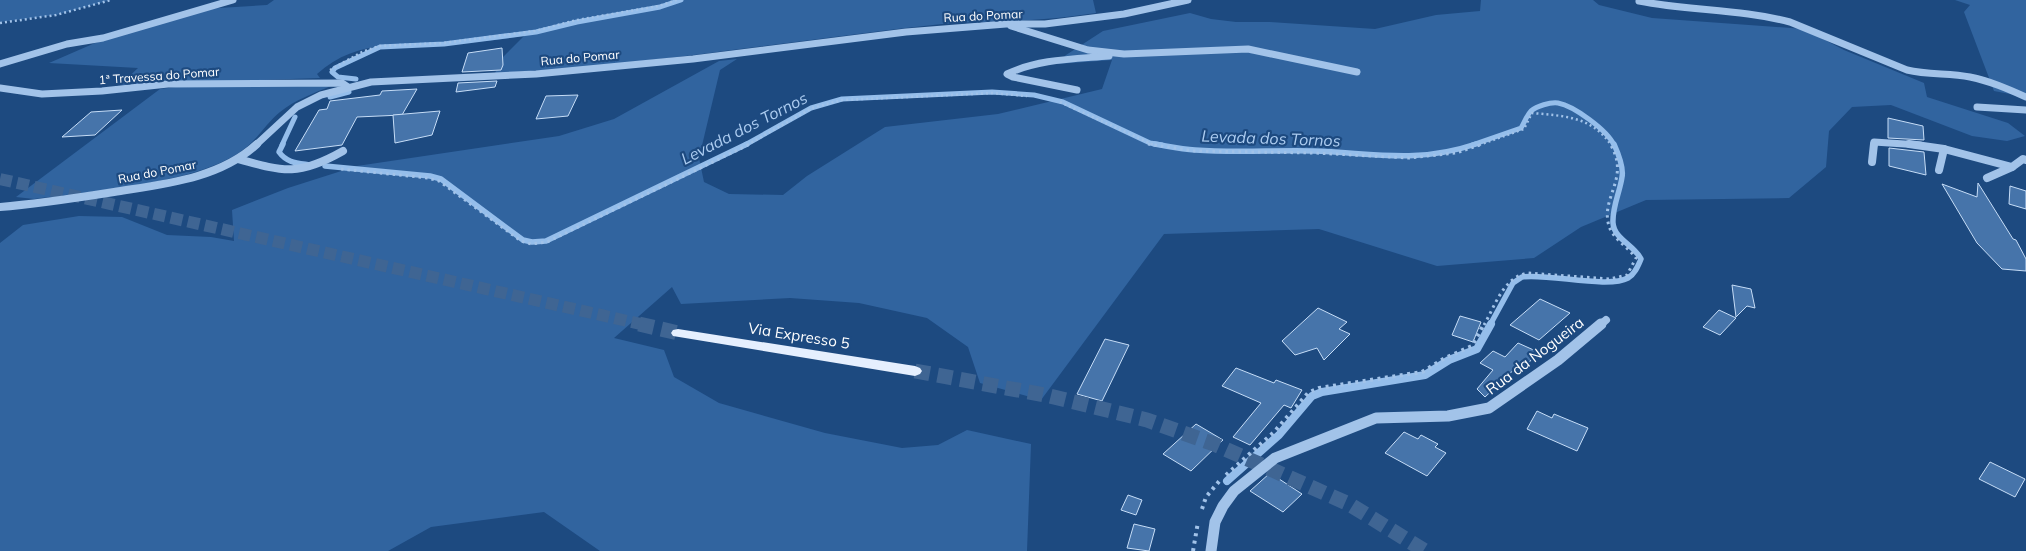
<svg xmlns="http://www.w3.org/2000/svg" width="2026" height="551" font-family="Mulish,sans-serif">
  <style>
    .green { fill: #31649f }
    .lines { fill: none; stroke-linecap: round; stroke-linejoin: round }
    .stream-far2 { stroke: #95beeb; stroke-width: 5 }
    .stream-far1 { stroke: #95beeb; stroke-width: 5.5 }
    .stream { stroke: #95beeb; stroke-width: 8 }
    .building { fill: #4674aa; stroke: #c6ddf7 }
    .major-tunnel-far1 { stroke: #3f6593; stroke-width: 12; stroke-dasharray: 12 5.5; stroke-linecap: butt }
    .major-tunnel { stroke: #3f6593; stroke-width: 15; stroke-dasharray: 15 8; stroke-linecap: butt }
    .path-far2 { stroke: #a2c3e9; stroke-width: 2.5; stroke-dasharray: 2 3; stroke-linecap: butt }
    .path-far1 { stroke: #a2c3e9; stroke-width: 3; stroke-dasharray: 2.5 4; stroke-linecap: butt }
    .path { stroke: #a2c3e9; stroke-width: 4; stroke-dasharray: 3 4.5; stroke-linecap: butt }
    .minor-far2 { stroke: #a2c3e9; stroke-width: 7 }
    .minor-far1 { stroke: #a2c3e9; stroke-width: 8 }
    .minor { stroke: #a2c3e9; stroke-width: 11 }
    .major { fill: #e5effe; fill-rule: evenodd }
    .labels { text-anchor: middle; stroke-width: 4.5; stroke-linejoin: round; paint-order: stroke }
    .far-street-label { font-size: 12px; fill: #fff; stroke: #1d4a80 }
    .street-label { font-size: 15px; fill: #fff; stroke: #1d4a80 }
    .water-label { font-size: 16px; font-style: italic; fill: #adcdf1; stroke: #1d4a80 }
  </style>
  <rect width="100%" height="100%" fill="#1d4a80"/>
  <g class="green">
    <path d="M0,0H111L56,15L0,22Z"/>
    <path d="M274,0H1093L1096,13C1079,15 1061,18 1044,19C1010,22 976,21 942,24C793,40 645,66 495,73L503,57L524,36C502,39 481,42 459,43C407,47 359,36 317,74L320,78L120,85L138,68L49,63L95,43L203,9L267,5Z"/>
    <path d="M1481,0H1593L1599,5L1652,18L1804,29L1844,50L1924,83L1927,97L2008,123L2025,136L2007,141L1972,136L1891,105L1852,107L1829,131L1826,167L1789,198L1646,200L1581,227L1534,258L1437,266L1319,229L1164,234L1041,400L980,383L968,347L927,318L859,303L790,298L681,304L672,287L614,338L664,350L674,377L719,403L825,433L902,448L938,445L967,430L1031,444L1027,551H600L544,512L431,527L388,551H0V243L23,225L79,216L122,217L167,235L211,237L234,241L232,210L288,188L357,166L559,136L614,119L719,61L737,59L720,70L699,158L704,182L729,194L783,195L807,176L885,127L998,114L1102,89L1112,60L1057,64L1066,55L1103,31L1190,13L1211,19L1236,22H1270L1375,29L1436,15L1480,11Z"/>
    <path d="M1955,0H2026V97L1994,91L1964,12L1970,5Z"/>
    <path d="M191,85L331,86C314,93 295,100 280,112C266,123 256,142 240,152C193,184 91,191 34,199L16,197L160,89Z"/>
  </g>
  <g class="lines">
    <g class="stream-far2">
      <path d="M356,79L338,77L332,72L335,68L380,47L444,44L536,32L577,22L660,7L681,0"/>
      <path d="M330,97L349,92"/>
      <path d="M282,145L295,117"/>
      <path d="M745,145L811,108L842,99L992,92L1034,95L1063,102L1150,143L1162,145"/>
      <path d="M1472,145L1521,128C1524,123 1527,115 1531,111C1537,106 1550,102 1558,103C1574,106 1607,130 1614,145"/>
    </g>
    <g class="stream-far1">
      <path d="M283,144L279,152C287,163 297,163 310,165"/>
      <path d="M1154,144C1167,146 1181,149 1195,150C1234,153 1274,150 1313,151C1374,153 1416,164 1476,144"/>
      <path d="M325,166L430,176L441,179L523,240L532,242L546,241L747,144"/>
      <path d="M1490,325L1513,283L1522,277C1548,273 1608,289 1628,278C1635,274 1638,266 1641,259C1634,245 1614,239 1613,223C1612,207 1620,192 1622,177C1624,167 1618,153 1614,144"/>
    </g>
    <path class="stream" d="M1227,481L1279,435L1312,396L1322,392L1425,375L1449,360L1477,349L1491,324"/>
  </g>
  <g class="building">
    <path d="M502,48L503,65L501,70L462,72L468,53Z"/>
    <path d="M497,81L495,87L456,92L458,83Z"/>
    <path d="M417,89L402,115L357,117L342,145L295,151L319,110L327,109L330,101L380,95L382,91Z"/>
    <path d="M578,95L568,116L536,119L546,96Z"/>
    <path d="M122,110L95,135L62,137L91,112Z"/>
    <path d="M440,111L432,135L395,143L393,115Z"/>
    <path d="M1888,118L1923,126L1924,140L1888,138Z"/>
    <path d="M1889,148L1924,152L1926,175L1889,166Z"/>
    <path d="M1978,183L2013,239L2016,240L2026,259V271L2002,269L1977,243L1942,184L1977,197Z"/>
    <path d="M2010,186L2026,191V209L2009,204Z"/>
    <path d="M1732,285L1751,289L1755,308L1747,306L1736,317Z"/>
    <path d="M1540,299L1570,313L1539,340L1510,325Z"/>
    <path d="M1318,308L1347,322L1339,329L1350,334L1324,360L1317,348L1295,355L1282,341Z"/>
    <path d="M1719,310L1736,318L1720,335L1703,327Z"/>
    <path d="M1460,316L1481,322L1473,342L1452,335Z"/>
    <path d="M1105,339L1129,345L1102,401L1077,394Z"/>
    <path d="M1518,343L1538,352L1526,366L1521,363L1485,397L1477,389L1493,370L1480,363L1493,351L1505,357Z"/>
    <path d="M1236,368L1274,383L1276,380L1302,390L1291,408L1284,405L1250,445L1233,437L1261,403L1222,386Z"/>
    <path d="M1537,411L1552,418L1554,414L1588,428L1577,451L1527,429Z"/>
    <path d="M1196,424L1223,440L1191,471L1163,454Z"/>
    <path d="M1404,432L1418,439L1421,435L1438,444L1435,447L1446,453L1427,476L1385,453Z"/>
    <path d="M1990,462L2025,479L2015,497L1979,479Z"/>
    <path d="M1270,473L1302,494L1283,512L1250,491Z"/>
    <path d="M1128,495L1142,500L1136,515L1121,510Z"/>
    <path d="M1134,524L1155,529L1149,551L1127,548Z"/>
  </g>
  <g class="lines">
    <path class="major-tunnel-far1" d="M0,179L645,325"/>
    <g class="major-tunnel">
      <path d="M639,324L678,333"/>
      <path d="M915,371L1050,396L1147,420L1214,444L1349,504L1425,551"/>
    </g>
    <g class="path-far2">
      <path d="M0,23L56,15L111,0"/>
      <path d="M330,70L362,52L379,46L444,43L535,31L577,20L659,6L677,0"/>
      <path d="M1060,102L1154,145"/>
      <path d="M747,145L812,108L842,100L992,93L1027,96"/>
      <path d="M1479,145L1524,129L1532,113C1563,116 1592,116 1611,145"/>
    </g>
    <g class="path-far1">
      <path d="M1148,144L1195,151L1315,153L1409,158L1456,153L1483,144"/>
      <path d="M341,169L428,178L439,181L521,241L531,244L547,242L750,144"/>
      <path d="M1484,325C1495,306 1503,278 1527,273L1610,279L1627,275L1636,258C1628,247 1613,239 1609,226C1600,197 1631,178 1610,144"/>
    </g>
    <g class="path">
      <path d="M1226,475L1274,432L1308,393L1319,388L1422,372L1445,358L1472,346L1484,324"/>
      <path d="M1202,509L1206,497L1221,479"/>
      <path d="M1193,551L1198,522"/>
    </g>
    <g class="minor-far2">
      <path d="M1639,1C1689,11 1740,9 1790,22L1907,70C1928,75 1949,73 1970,77C1990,81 2008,89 2026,97"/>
      <path d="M1011,26L1088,50L1124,54L1248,49L1357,72"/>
      <path d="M0,64L67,44L103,38L233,0"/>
      <path d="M0,88L42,94L102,91L168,84L342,83L348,87"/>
      <path d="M1077,90L1013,77L1007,74C1038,59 1075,59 1109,56"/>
      <path d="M1977,107L2026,110"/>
      <path d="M256,145L297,107L321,95L371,82L536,74L693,59L906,32L1006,24H1045L1124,14L1188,0"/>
      <path d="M1874,145V142L1920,145"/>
    </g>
    <g class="minor-far1">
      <path d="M1909,144L1944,149L2012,167L2023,159L2026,160"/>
      <path d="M238,159C285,172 299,176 343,151"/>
      <path d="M1872,162L1874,144"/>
      <path d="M1939,170L1944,149"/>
      <path d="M1987,178L2012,167"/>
      <path d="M0,207C38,204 76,198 114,192C164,184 219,179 257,144"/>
      <path d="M1600,325L1606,320"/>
    </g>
    <path class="minor" d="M1211,551L1215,522L1223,506L1234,491L1275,458L1376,418L1448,416L1489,408L1558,360L1601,324"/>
    <path class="major" d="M678,329L915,366L920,368L922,371L920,374L915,376L673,336L671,333L673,330Z"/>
  </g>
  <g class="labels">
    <g class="far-street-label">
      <text transform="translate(983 16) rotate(-3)" y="4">Rua do Pomar</text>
      <text transform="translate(580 58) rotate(-5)" y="4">Rua do Pomar</text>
      <text transform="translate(159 76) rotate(-4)" y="4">1ª Travessa do Pomar</text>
      <text transform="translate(157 172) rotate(-11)" y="4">Rua do Pomar</text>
    </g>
    <g class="street-label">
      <text transform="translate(799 336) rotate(9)" y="5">Via Expresso 5</text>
      <text transform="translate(1535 356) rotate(-37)" y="5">Rua da Nogueira</text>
    </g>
    <g class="water-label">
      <text transform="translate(744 128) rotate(-27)" y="6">Levada dos Tornos</text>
      <text transform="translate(1271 138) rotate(2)" y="6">Levada dos Tornos</text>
    </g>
  </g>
</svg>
